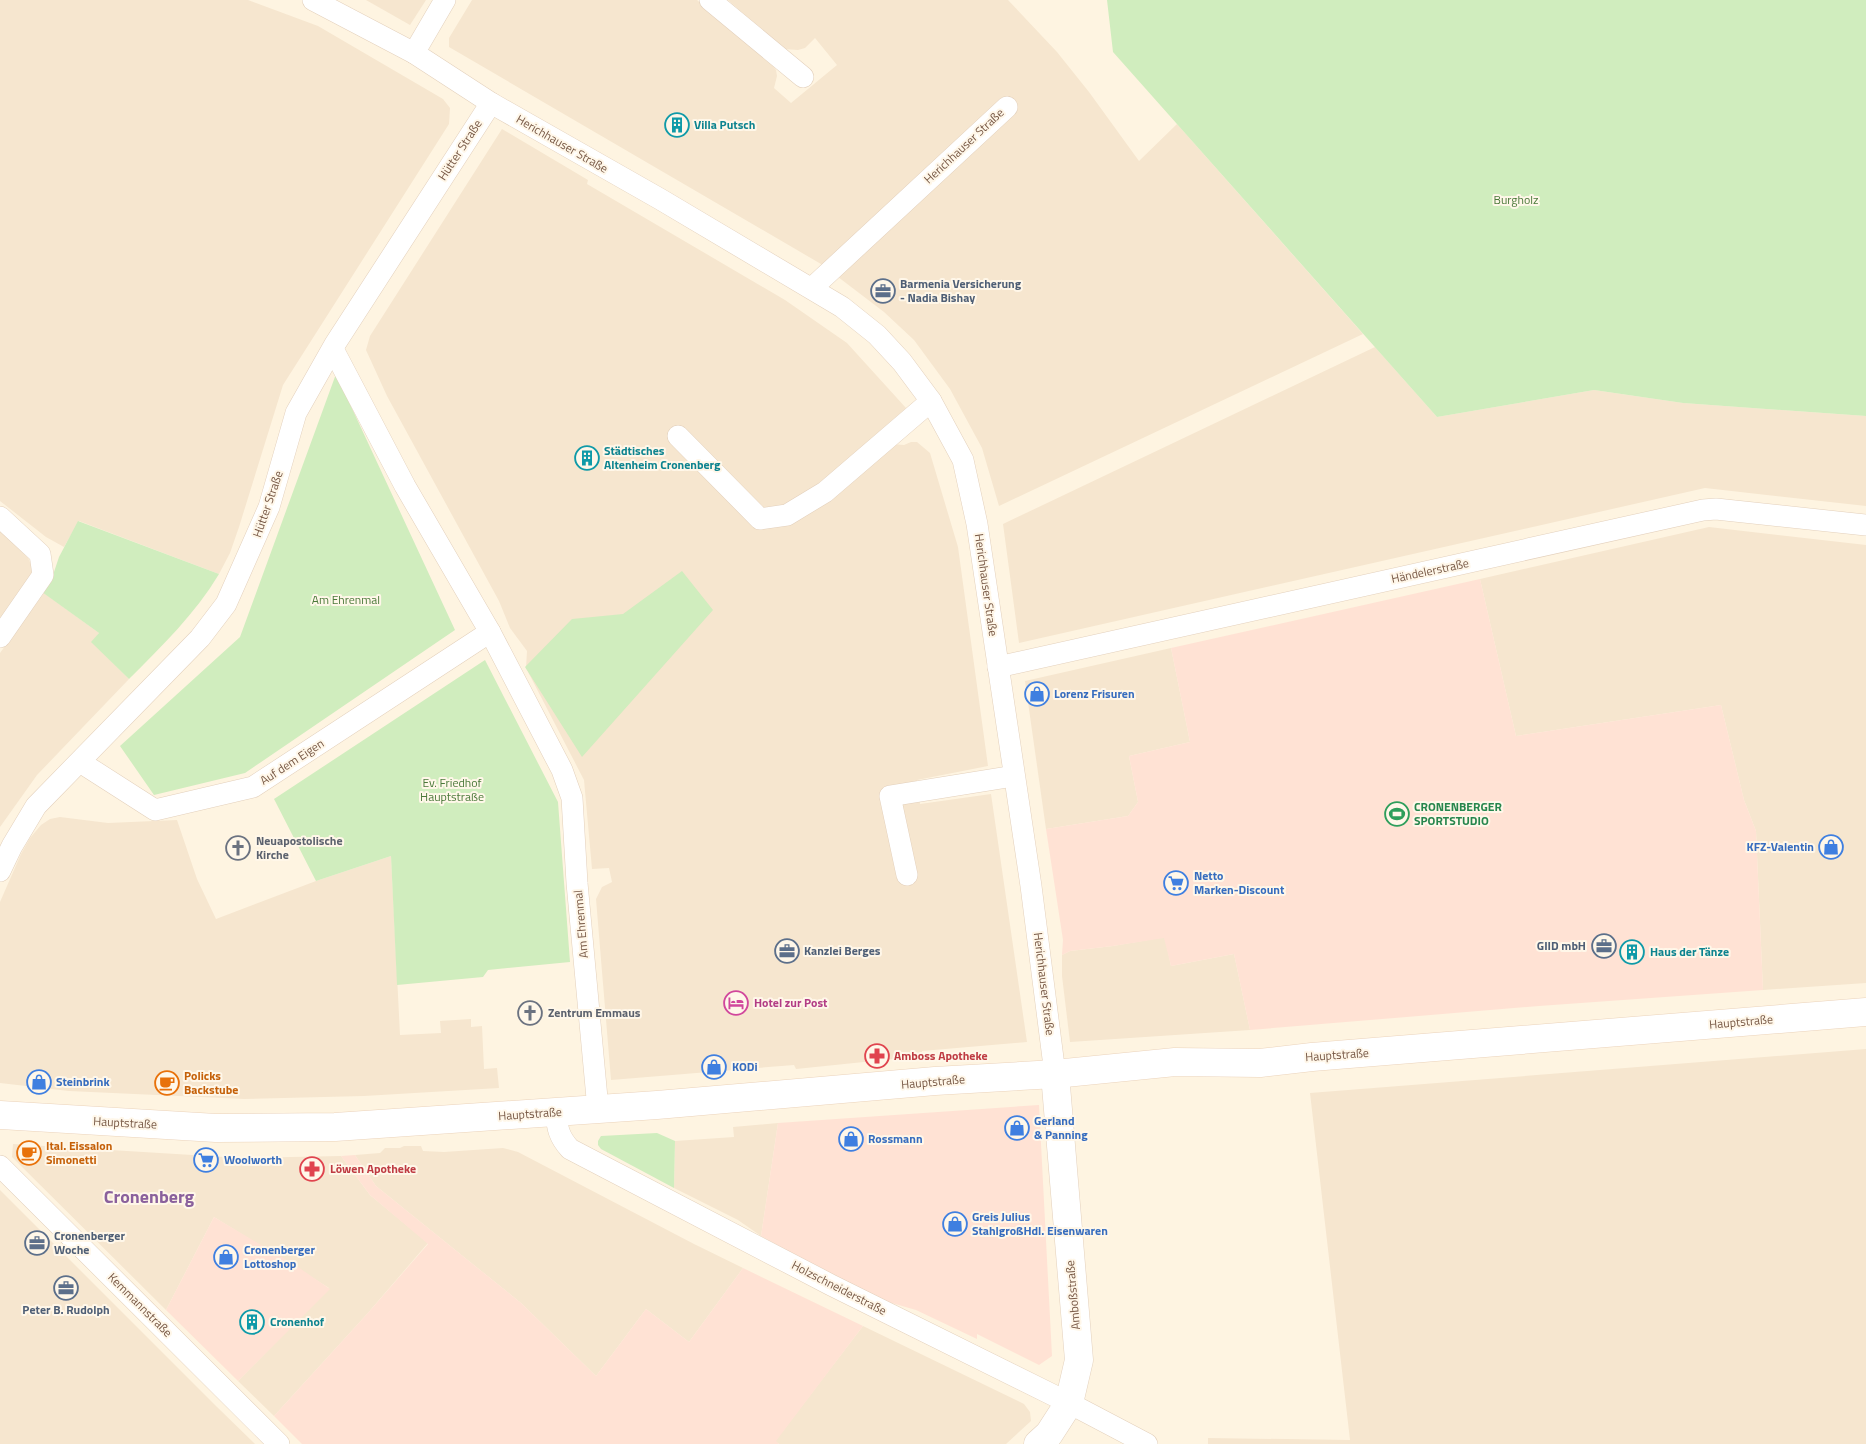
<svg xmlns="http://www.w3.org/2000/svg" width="1866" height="1444" font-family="'Titillium Web',sans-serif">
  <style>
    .residential { fill: #f6e6cf }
    .commercial { fill: #ffe2d4 }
    .green { fill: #d0edbe }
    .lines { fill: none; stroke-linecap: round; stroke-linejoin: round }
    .minor-casing { stroke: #e3d0bc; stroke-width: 22 }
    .tertiary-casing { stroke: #e3d0bc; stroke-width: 29 }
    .secondary-casing { stroke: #ebd3bb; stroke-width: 29 }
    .minor { stroke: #fff; stroke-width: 21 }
    .tertiary { stroke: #fff; stroke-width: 28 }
    .secondary { stroke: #fff; stroke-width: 28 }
    .labels { text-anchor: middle; stroke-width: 4; stroke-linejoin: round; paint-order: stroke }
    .culture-label { font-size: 12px; font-weight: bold; fill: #0d838f; stroke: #fff7e9; text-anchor: start }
    .street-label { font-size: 12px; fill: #785946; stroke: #fff7e9 }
    .park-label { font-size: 12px; fill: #4b793a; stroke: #fff7e9 }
    .service-label { font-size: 12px; font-weight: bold; fill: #4e5e75; stroke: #fff7e9; text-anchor: start }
    .shop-label { font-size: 12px; font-weight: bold; fill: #366cbe; stroke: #fff7e9; text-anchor: start }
    .leisure-label { font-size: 12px; font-weight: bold; fill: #27864d; stroke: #fff7e9; text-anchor: start }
    .worship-label { font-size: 12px; font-weight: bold; fill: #5b616d; stroke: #fff7e9; text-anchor: start }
    .hotel-label { font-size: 12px; font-weight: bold; fill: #b23c85; stroke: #fff7e9; text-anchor: start }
    .health-label { font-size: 12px; font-weight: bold; fill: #be3a42; stroke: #fff7e9; text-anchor: start }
    .food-label { font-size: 12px; font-weight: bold; fill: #c56008; stroke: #fff7e9; text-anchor: start }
    .district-label { font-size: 18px; font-weight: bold; fill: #8a609c; stroke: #fff7e9 }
  </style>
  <rect width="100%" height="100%" fill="#fef4e1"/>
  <g class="residential">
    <path d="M0,0H248L318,26L443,99L450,108L449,124L283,385L239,527L230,553L219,574L79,521L64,547L46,537L0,501Z"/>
    <path d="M366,0H426L410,25Z"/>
    <path d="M472,0H697L772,65L776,70L777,76L774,88L791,103L837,65L815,38L805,48L798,50L784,49L728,0H1008L1057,52L1089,92L1139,161L1177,124L1363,334L999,506L982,448L950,389L914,340L884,312L821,264L449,47V38Z"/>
    <path d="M502,129L588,180L587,184L785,300L847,343L906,408L867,442L904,445L911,442H917L930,453L958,547L988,766L917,780L920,804L991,794L1027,1042L922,1051V1056L796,1069L794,1065L611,1080L596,899L602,887L612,882L609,868L592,869L584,780L526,668L527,651L510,628L499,601L387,396L366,350L370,336Z"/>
    <path d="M1375,347L1437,417L1594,390L1683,403L1866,416V506L1705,488L1019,643L1003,524Z"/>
    <path d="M1709,527L1866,545V983L1763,990L1756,831L1744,800L1721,705L1516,736L1480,579Z"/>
    <path d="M0,531L28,558L31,564L32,571L30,576L0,619Z"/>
    <path d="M44,593L99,633L92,642L129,679L37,775L0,827V653Z"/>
    <path d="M1171,648L1190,742L1129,756L1138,802L1128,816L1046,829L1025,681Z"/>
    <path d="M60,817L108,823L177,820L197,879L216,919L316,881L391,856L400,1035L441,1033L440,1021L471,1019V1027L482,1026L484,1069L497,1068L499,1088L364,1096L244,1099L69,1091L0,1083V902L21,854L30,838L41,825L50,819Z"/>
    <path d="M1165,937L1171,966L1234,954L1250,1030L1070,1042L1062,976V955L1070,951L1113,946Z"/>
    <path d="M1866,1049V1444H1208V1438L1350,1440L1310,1093Z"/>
    <path d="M778,1123L761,1236L738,1220L674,1188L675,1141L734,1137L733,1127Z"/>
    <path d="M13,1144L241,1158L341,1156L370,1195L428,1243L367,1314L274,1416L238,1381L329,1288L214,1217L166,1310L12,1157Z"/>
    <path d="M404,1146H421L423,1151L444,1152L503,1148L518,1152L694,1244L743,1268L689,1342L646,1309L596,1376L521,1303L376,1186L355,1155L380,1153L385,1148H400Z"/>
    <path d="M0,1190L217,1407L255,1444H0Z"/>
    <path d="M863,1326L1024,1404L1030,1412L1031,1421L1006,1444H779L775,1441Z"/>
  </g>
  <g class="commercial">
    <path d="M1480,579L1516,736L1721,705L1744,800L1756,831L1763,990L1539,1006L1250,1030L1234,954L1171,966L1164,938L1113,946L1070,951L1062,955L1063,940L1046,829L1128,816L1138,802L1129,756L1190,742L1171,648Z"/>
    <path d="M1039,1105L1052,1356L1039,1365L977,1334V1339L916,1310L871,1297L761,1236L778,1123Z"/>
    <path d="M355,1155L376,1186L521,1303L596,1376L646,1309L689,1342L743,1268L863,1326L776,1441L779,1444H302L274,1416L367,1314L428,1244L370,1195L341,1156Z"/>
    <path d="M214,1217L295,1265L330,1289L238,1381L166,1310Z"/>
  </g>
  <g class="green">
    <path d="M1107,0H1866V416L1683,403L1594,390L1437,417L1113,52Z"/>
    <path d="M336,374L455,630L245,773L154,795L120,746L240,637Z"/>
    <path d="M78,521L219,574C195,614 162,646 129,679L91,642L99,633L42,592L52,578L59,557Z"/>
    <path d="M682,571L713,610L582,757L525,667L572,619L623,614Z"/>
    <path d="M485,660L558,802L570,962L488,970L483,977L397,985L391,856L316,881L274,799Z"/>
    <path d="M657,1133L675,1141L674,1188L601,1149L598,1145V1141L601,1136Z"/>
  </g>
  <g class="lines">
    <g class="minor-casing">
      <g id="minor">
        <path d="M313,0L414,53L491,103L660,199L842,307L877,335L902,362L931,401L963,460L977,524L1031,886L1055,1074"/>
        <path d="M710,0L803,77"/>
        <path d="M414,53L445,0"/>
        <path d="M812,288L1007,107"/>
        <path d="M333,349L405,486L490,632L562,770L572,798L577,883L598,1109"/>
        <path d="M678,436L760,519L787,515L825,492L931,401"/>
        <path d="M0,517L40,554L43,575L0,637"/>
        <path d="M998,667L1703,510L1716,509L1866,525"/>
        <path d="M80,762L155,810L253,787L490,632"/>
        <path d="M0,871L12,846L36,806L200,638L226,604L269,507L296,413L335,344L491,103"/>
        <path d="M907,875L890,796L1014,776"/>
        <path d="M556,1112C557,1128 559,1137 570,1149L831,1285L1069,1403L1147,1444"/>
        <path d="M0,1166L279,1444"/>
      </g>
    </g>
    <g class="tertiary-casing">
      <path id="tertiary" d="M1038,1444L1049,1434L1069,1403L1079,1360L1055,1074"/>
    </g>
    <g class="secondary-casing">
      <path id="secondary" d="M0,1115L216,1128L335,1127L657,1105L935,1081L1055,1074L1175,1062L1260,1063L1312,1057L1866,1012"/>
    </g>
    <use href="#minor" class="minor"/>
    <use href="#tertiary" class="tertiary"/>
    <use href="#secondary" class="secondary"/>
  </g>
  <defs>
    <g id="building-ring" transform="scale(1.25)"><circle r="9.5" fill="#fff7e9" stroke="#0f9aa8" stroke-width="1.5"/><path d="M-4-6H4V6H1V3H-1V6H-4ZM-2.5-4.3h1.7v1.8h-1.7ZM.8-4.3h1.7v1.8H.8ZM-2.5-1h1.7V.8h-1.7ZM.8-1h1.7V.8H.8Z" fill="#0f9aa8"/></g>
    <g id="office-ring" transform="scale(1.25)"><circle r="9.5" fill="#fff7e9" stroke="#5c6f8a" stroke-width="1.5"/><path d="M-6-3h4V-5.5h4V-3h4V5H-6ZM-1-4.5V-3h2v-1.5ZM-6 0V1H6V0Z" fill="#5c6f8a"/></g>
    <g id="shop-ring" transform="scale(1.25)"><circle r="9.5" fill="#fff7e9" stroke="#3f7fe0" stroke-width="1.5"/><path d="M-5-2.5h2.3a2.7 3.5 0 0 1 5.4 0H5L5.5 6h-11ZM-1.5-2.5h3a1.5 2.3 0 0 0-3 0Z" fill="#3f7fe0"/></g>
    <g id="stadium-ring" transform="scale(1.25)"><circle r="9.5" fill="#fff7e9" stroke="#2e9e5b" stroke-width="1.5"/><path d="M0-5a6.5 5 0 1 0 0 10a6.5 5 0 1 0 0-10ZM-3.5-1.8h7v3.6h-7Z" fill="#2e9e5b"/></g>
    <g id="church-ring" transform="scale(1.25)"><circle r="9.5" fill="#fff7e9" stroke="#6b7280" stroke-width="1.5"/><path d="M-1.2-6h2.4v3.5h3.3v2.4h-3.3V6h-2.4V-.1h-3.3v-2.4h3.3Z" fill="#6b7280"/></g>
    <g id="supermarket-ring" transform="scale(1.25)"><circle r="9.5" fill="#fff7e9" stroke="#3f7fe0" stroke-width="1.5"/><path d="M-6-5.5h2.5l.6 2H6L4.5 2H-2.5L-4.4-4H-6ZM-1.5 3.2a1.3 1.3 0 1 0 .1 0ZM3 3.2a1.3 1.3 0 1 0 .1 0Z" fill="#3f7fe0"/></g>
    <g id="hotel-ring" transform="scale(1.25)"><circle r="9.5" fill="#fff7e9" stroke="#d1479c" stroke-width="1.5"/><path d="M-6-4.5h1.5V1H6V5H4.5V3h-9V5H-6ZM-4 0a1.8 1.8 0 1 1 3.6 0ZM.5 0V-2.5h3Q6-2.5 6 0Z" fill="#d1479c"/></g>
    <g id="pharmacy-ring" transform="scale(1.25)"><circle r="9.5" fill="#fff7e9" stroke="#e0444e" stroke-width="1.5"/><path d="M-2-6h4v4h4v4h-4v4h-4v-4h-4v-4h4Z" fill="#e0444e"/></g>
    <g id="cafe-ring" transform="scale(1.25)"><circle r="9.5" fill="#fff7e9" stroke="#e8710a" stroke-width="1.5"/><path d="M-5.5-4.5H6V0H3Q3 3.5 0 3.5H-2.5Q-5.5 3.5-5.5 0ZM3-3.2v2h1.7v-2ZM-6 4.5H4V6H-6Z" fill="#e8710a"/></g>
  </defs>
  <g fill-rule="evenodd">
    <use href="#building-ring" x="677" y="125"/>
    <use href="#office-ring" x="883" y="291"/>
    <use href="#building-ring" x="587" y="458"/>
    <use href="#shop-ring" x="1037" y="694"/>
    <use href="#stadium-ring" x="1397" y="814"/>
    <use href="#shop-ring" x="1831" y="847"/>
    <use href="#church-ring" x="238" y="848"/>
    <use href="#supermarket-ring" x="1176" y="883"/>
    <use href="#office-ring" x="1604" y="946"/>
    <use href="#office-ring" x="787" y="951"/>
    <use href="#building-ring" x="1632" y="952"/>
    <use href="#hotel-ring" x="736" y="1003"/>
    <use href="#church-ring" x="530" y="1013"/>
    <use href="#pharmacy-ring" x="877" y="1056"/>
    <use href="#shop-ring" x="714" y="1067"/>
    <use href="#shop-ring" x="39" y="1082"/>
    <use href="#cafe-ring" x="167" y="1083"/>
    <use href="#shop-ring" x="1017" y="1128"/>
    <use href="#shop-ring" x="851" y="1139"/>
    <use href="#cafe-ring" x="29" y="1153"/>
    <use href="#supermarket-ring" x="206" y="1160"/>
    <use href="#pharmacy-ring" x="312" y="1169"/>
    <use href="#shop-ring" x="955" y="1224"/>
    <use href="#office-ring" x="37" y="1243"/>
    <use href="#shop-ring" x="226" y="1257"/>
    <use href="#office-ring" x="66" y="1288"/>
    <use href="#building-ring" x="252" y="1322"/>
  </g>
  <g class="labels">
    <g class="culture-label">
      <text x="694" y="129">Villa Putsch</text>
      <text x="604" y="455">Städtisches<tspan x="604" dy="14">Altenheim Cronenberg</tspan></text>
      <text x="1650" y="956">Haus der Tänze</text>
      <text x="270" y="1326">Cronenhof</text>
    </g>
    <g class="street-label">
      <text transform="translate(562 144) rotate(30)" y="4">Herichhauser Straße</text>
      <text transform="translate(964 146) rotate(-43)" y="4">Herichhauser Straße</text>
      <text transform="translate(460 150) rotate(-57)" y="4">Hütter Straße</text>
      <text transform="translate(268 504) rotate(-71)" y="4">Hütter Straße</text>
      <text transform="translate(1430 571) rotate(-12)" y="4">Händelerstraße</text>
      <text transform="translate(986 585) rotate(82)" y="4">Herichhauser Straße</text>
      <text transform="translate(292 762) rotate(-33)" y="4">Auf dem Eigen</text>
      <text transform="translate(581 924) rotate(-95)" y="4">Am Ehrenmal</text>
      <text transform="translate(1044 984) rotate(83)" y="4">Herichhauser Straße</text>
      <text transform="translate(1741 1022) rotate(-5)" y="4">Hauptstraße</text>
      <text transform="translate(1337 1055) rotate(-4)" y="4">Hauptstraße</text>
      <text transform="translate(933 1082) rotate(-5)" y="4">Hauptstraße</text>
      <text transform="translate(530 1114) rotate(-4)" y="4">Hauptstraße</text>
      <text transform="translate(125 1123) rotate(3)" y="4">Hauptstraße</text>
      <text transform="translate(839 1288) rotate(27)" y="4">Holzschneiderstraße</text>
      <text transform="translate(1073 1295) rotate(-95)" y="4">Amboßstraße</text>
      <text transform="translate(140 1305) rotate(45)" y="4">Kemmannstraße</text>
    </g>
    <g class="park-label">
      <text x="1516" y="204">Burgholz</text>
      <text x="346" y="604">Am Ehrenmal</text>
      <text x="452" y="787">Ev. Friedhof<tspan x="452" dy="14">Hauptstraße</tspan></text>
    </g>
    <g class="service-label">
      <text x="900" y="288">Barmenia Versicherung<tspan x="900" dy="14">- Nadia Bishay</tspan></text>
      <text x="1586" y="950" text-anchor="end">GIID mbH</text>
      <text x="804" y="955">Kanzlei Berges</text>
      <text x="54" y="1240">Cronenberger<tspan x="54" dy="14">Woche</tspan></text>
      <text x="66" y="1314" text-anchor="middle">Peter B. Rudolph</text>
    </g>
    <g class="shop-label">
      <text x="1054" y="698">Lorenz Frisuren</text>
      <text x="1814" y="851" text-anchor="end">KFZ-Valentin</text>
      <text x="1194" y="880">Netto<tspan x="1194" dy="14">Marken-Discount</tspan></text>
      <text x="732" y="1071">KODi</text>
      <text x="56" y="1086">Steinbrink</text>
      <text x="1034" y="1125">Gerland<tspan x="1034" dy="14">&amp; Panning</tspan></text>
      <text x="868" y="1143">Rossmann</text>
      <text x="224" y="1164">Woolworth</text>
      <text x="972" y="1221">Greis Julius<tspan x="972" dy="14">StahlgroßHdl. Eisenwaren</tspan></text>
      <text x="244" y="1254">Cronenberger<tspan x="244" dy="14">Lottoshop</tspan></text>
    </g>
    <g class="leisure-label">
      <text x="1414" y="811">CRONENBERGER<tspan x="1414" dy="14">SPORTSTUDIO</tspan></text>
    </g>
    <g class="worship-label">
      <text x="256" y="845">Neuapostolische<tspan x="256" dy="14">Kirche</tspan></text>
      <text x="548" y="1017">Zentrum Emmaus</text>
    </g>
    <g class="hotel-label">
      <text x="754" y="1007">Hotel zur Post</text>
    </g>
    <g class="health-label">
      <text x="894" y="1060">Amboss Apotheke</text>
      <text x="330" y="1173">Löwen Apotheke</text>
    </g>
    <g class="food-label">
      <text x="184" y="1080">Policks<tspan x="184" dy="14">Backstube</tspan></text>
      <text x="46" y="1150">Ital. Eissalon<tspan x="46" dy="14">Simonetti</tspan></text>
    </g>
    <g class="district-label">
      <text x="149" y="1203">Cronenberg</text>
    </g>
  </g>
</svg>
